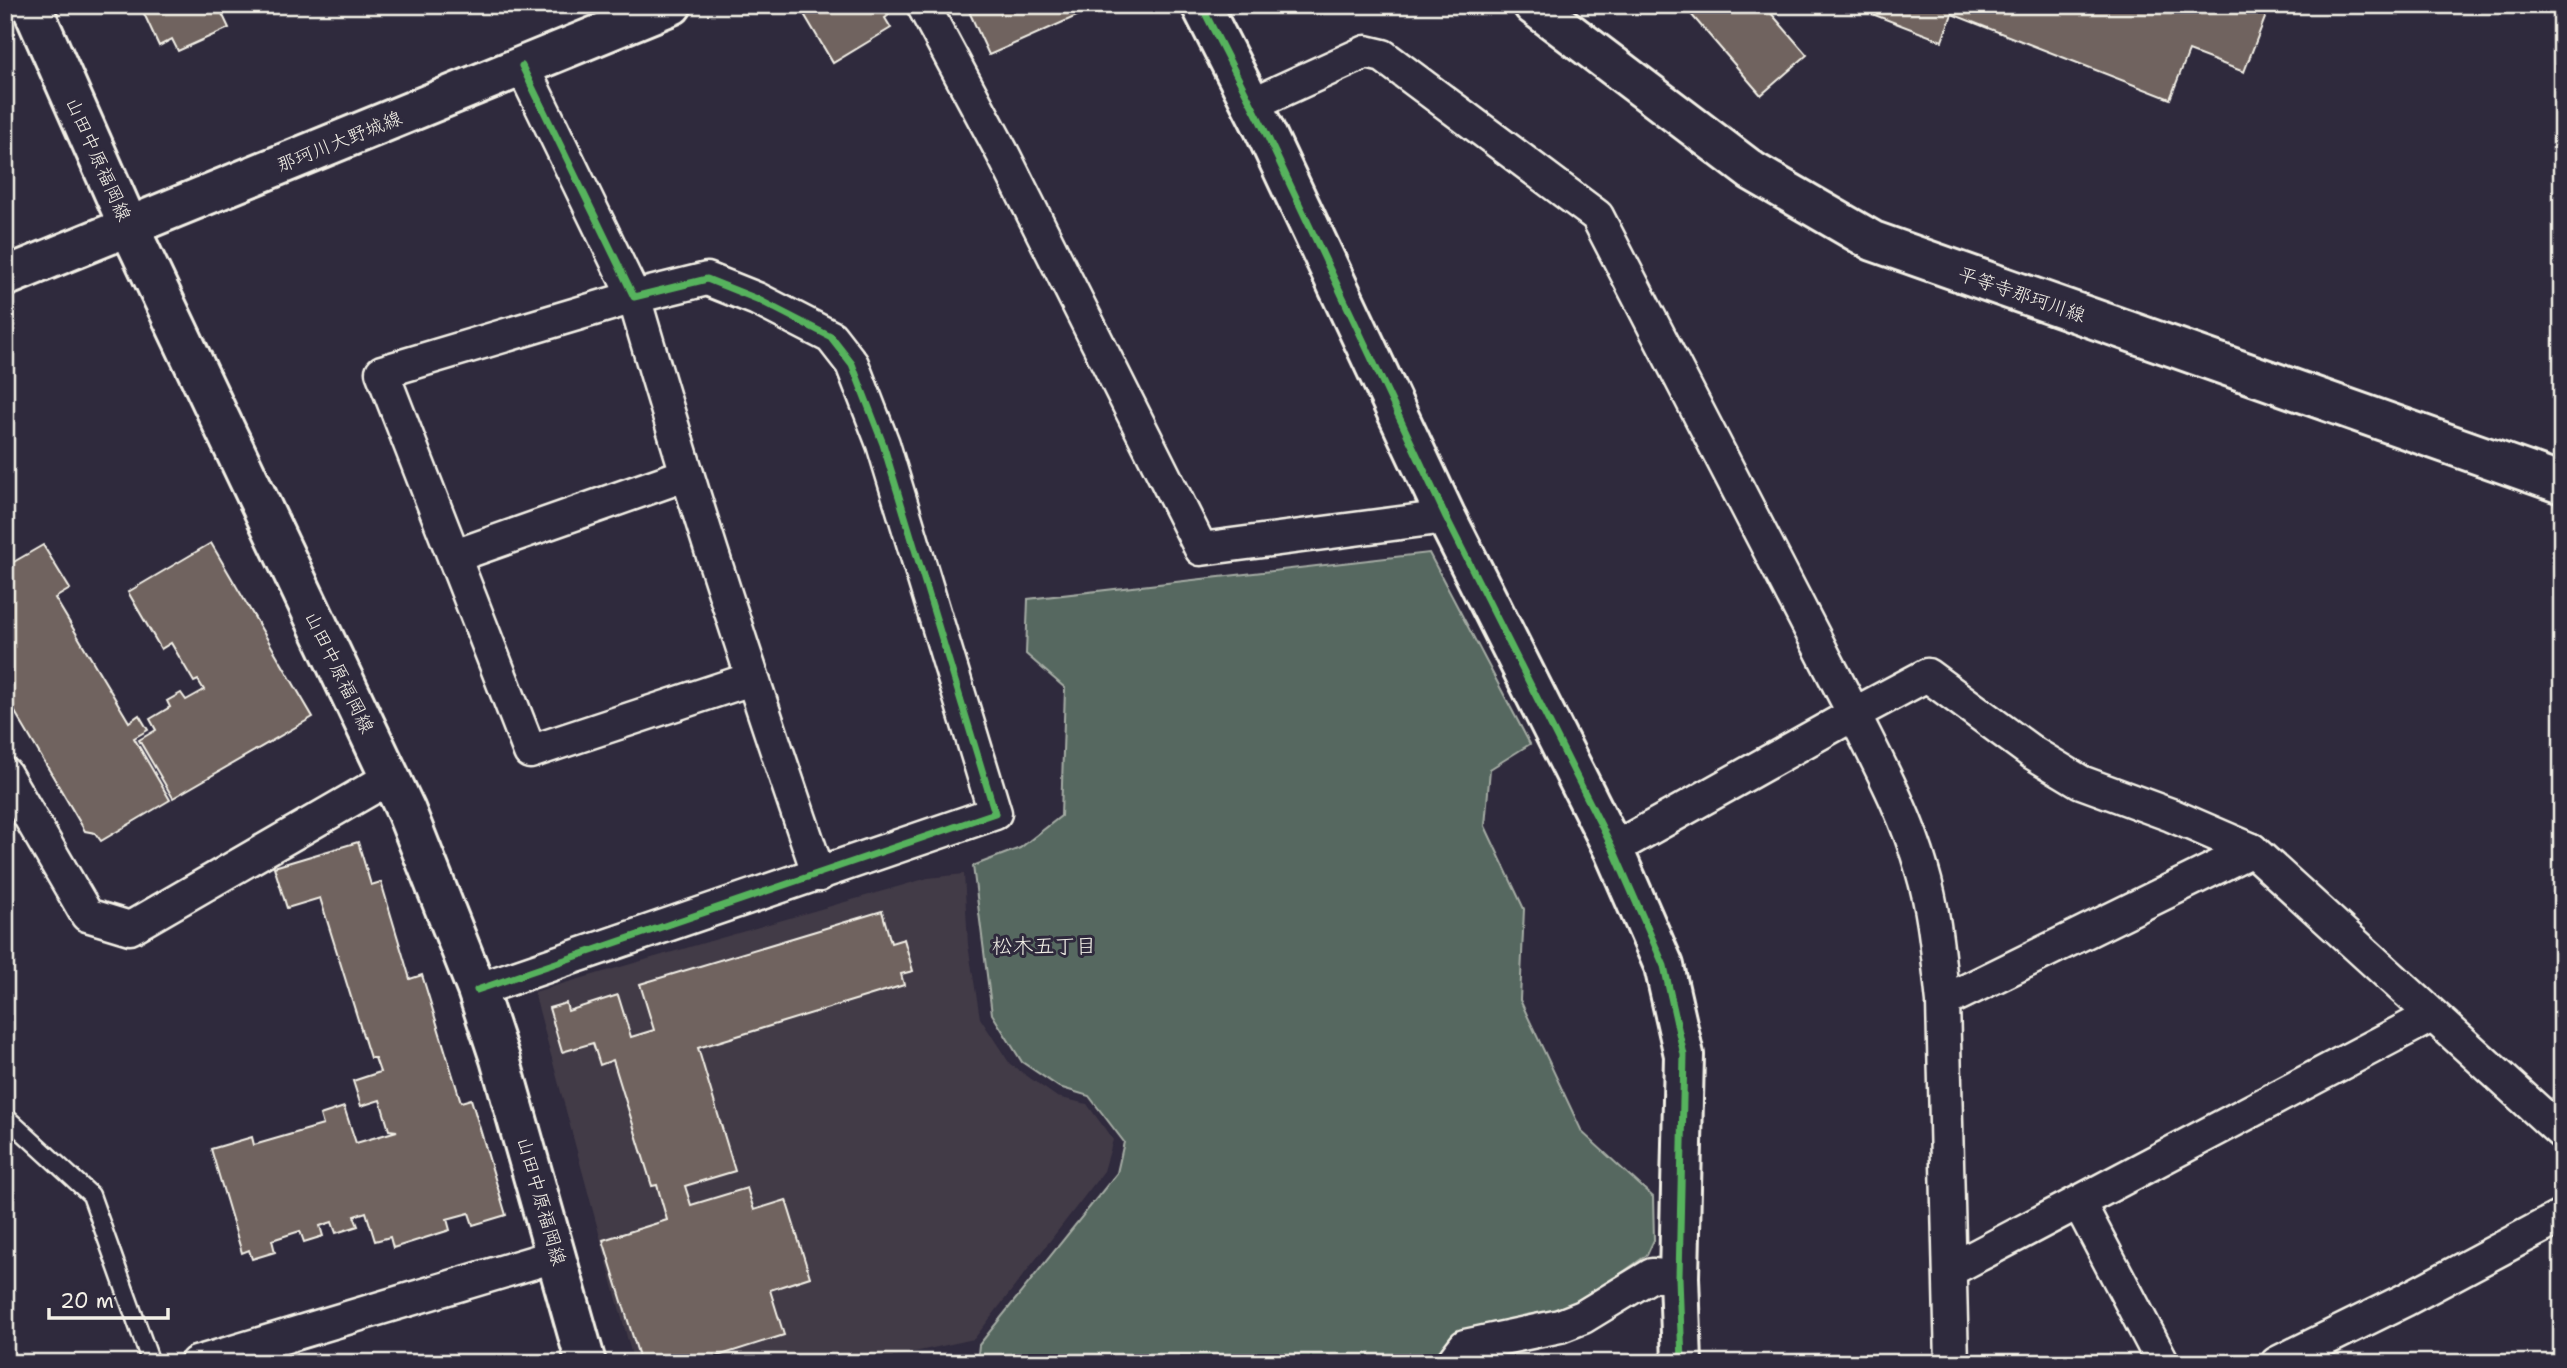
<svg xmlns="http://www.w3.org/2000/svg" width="2567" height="1368" font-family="'Shantell Sans','Klee One',sans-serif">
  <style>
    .built { fill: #423b47 }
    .green { fill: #566860; stroke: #a5aca4; stroke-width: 2 }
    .building { fill: #70635f; stroke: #f4f1e8; stroke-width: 2 }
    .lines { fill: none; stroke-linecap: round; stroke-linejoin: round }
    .lane-casing { stroke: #f4f1e8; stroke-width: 21 }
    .street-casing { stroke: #f4f1e8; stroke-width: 37 }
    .secondary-casing { stroke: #f4f1e8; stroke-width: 44 }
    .lane { stroke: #2f2a3d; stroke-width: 16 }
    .street { stroke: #2f2a3d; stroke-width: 32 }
    .secondary { stroke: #2f2a3d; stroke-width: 38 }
    .cycleway-casing { stroke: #2f2a3d; stroke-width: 11 }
    .cycleway { stroke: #56b35d; stroke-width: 7 }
    .labels { text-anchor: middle; stroke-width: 6; stroke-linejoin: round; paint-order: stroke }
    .street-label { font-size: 19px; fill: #f4f1e8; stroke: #2f2a3d }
    .neighbourhood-label { font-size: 21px; fill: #f4f1e8; stroke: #2f2a3d }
  </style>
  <rect width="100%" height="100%" fill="#2f2a3d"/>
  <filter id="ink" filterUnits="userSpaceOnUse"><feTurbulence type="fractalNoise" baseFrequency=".0143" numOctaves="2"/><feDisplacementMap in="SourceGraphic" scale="14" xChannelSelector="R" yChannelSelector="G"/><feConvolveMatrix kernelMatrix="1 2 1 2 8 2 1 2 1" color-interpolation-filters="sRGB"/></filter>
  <g filter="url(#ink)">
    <path class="built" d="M964,874L968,945L980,1018L1010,1064L1057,1097L1087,1104L1113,1140L1104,1171L974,1339L864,1363H634L534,992L928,878Z"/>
    <path class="green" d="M1429,553L1530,744L1490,769L1485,826L1524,909L1520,1000L1582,1132L1653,1197L1654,1240L1647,1255L1573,1308L1451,1340L1432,1363H977L979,1345L1117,1173L1124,1142L1089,1096L1059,1087L1022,1062L992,1014L973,866L1020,848L1061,816L1065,688L1026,654L1028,599Z"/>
    <g class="building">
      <path d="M140,5H218L229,28L178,51L172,39L159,46Z"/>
      <path d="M819,5H883L889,15L885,18L891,28L833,63L804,14Z"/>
      <path d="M966,5H1075L1079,15L989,55Z"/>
      <path d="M1683,5H1764L1807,55L1761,95Z"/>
      <path d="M1876,5H2270L2244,72L2189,51L2170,99L1952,14L1942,41L1872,14Z"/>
      <path d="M211,543L313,717L173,798L139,740L156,730L150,719L170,707L167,701L181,693L186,700L204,690L198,680L194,682L171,643L161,649L128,592Z"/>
      <path d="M43,545L70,589L55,598L129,722L139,715L148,730L134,738L170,800L101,841L95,833L85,831L5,695V567Z"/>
      <path d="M358,842L371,885L381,882L410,979L422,975L461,1102L471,1099L506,1215L473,1225L469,1213L447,1219L450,1230L393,1248L390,1237L375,1241L366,1212L354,1216L358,1226L336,1233L332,1222L320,1226L323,1236L304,1242L300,1231L272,1240L275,1252L252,1259L249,1250L242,1253L211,1149L252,1137L254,1145L323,1125L320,1115L344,1107L356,1143L397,1131L389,1130L380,1100L361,1106L353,1081L380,1072L375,1058H370L320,898L287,908L274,867Z"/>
      <path d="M882,911L891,943L904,939L913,971L901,974L904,985L698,1048L735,1171L685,1186L691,1205L747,1188L754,1210L786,1200L810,1277L770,1290L784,1335L696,1363H641L603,1240L667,1220L657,1185L652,1186L613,1060L600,1065L593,1043L562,1052L549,1008L566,1003L568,1011L618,995L631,1037L654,1030L640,984Z"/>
    </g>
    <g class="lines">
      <g class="lane-casing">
        <path id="lane" d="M5,1116L91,1195L151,1363"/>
      </g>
      <g class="street-casing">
        <g id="street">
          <path d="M923,5L1003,154L1201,549L1446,517"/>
          <path d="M1252,104L1366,52L1383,56L1597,216L1854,714L1613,849"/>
          <path d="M455,556L685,475"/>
          <path d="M751,679L530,752L382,372L634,297C690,491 753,683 819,875"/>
          <path d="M5,774L87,915L130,928L391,777"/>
          <path d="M2252,850L2562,1133"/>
          <path d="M477,990L995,813L883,444L852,364L831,337L757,299L707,279L634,297L522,66"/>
          <path d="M1943,1002L2252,850L2171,815L2081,782L2033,753L1927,675L1854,714C1879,764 1907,816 1922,870C1935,913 1938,958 1943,1002L1952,1363"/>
          <path d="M2079,1203L2163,1363"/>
          <path d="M1952,1269L2431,1016"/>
          <path d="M196,1363L558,1255"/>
          <path d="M1452,1363L1465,1346L1560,1326L1583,1317L1652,1275L1679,1277"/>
          <path d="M2277,1363L2405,1300L2562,1216"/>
        </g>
      </g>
      <g class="secondary-casing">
        <g id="secondary">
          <path d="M31,5L129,227L406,811L477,990L500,1059L586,1363"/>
          <path d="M1201,5L1263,127L1446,517L1613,849L1664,966L1684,1055L1679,1277L1682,1363"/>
          <path d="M1533,5L1752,171L1873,241L2562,484"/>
          <path d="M5,277L672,5"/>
        </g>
      </g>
      <use href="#lane" class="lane"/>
      <use href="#street" class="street"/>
      <use href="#secondary" class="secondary"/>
      <g class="cycleway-casing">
        <g id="cycleway">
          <path d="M1201,5L1263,127L1446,517L1613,849L1664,966L1684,1055L1679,1277L1682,1363"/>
          <path d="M477,990L995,813L883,444L852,364L831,337L757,299L707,279L634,297L522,66"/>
        </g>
      </g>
      <use href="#cycleway" class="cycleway"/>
    </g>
  </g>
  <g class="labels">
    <g class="street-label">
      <text transform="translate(339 141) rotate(-22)" y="7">那珂川大野城線</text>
      <text transform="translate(99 159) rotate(66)" y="7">山田中原福岡線</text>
      <text transform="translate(2022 294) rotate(19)" y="7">平等寺那珂川線</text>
      <text transform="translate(340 672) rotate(64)" y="7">山田中原福岡線</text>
      <text transform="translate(542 1201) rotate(74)" y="7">山田中原福岡線</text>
    </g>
    <g class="neighbourhood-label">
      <text x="1044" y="953">松木五丁目</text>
    </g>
  </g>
  <rect width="2567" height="1368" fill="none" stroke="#2f2a3d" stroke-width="28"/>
  <rect x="14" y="14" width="2539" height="1340" fill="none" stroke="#f4f1e8" stroke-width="2.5" filter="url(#ink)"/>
  <path d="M49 1308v10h119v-10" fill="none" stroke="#f4f1e8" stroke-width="3.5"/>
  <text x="60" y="1308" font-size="21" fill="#f4f1e8" stroke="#2f2a3d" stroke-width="5" paint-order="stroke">20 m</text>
</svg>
